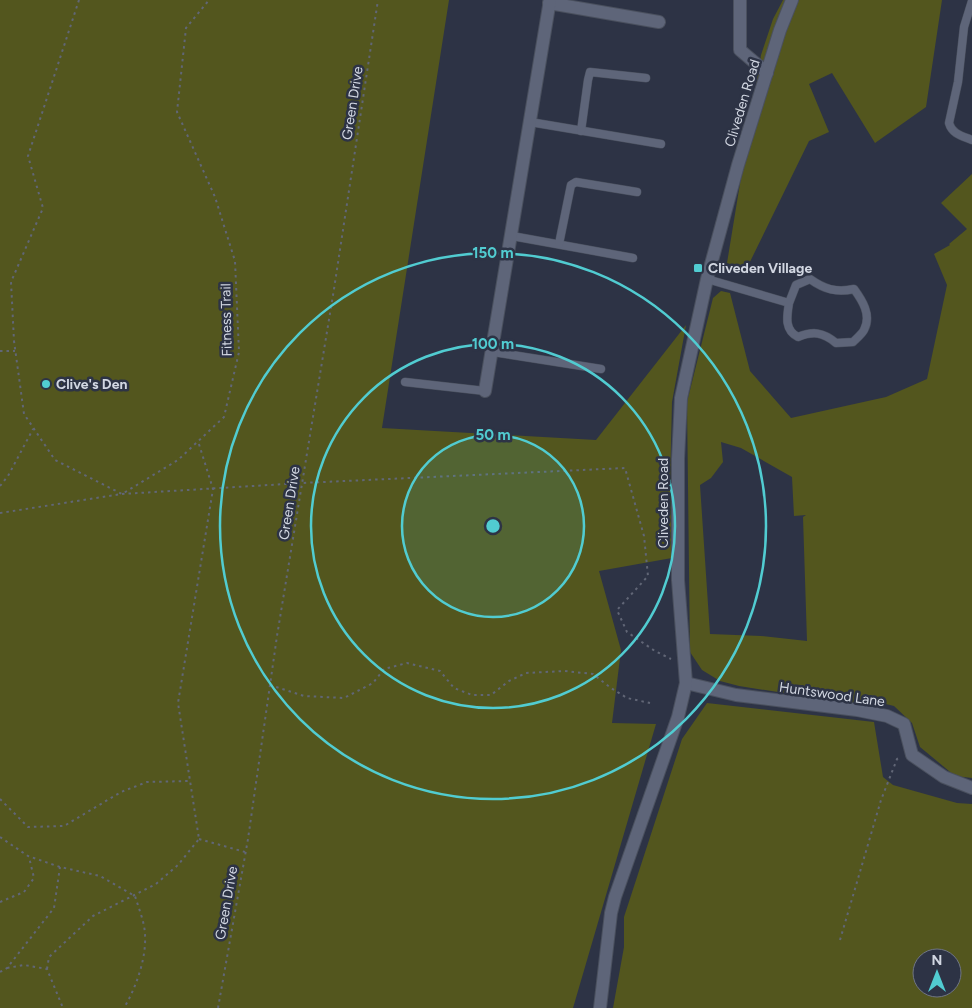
<svg xmlns="http://www.w3.org/2000/svg" width="972" height="1008" font-family="Figtree,sans-serif">
  <style>
    .green { fill: #53561e; fill-rule: evenodd }
    .lines { fill: none; stroke-linecap: round; stroke-linejoin: round }
    .service-casing { stroke: #4a505e; stroke-width: 9 }
    .minor-casing { stroke: #4a505e; stroke-width: 14 }
    .tertiary-casing { stroke: #4a505e; stroke-width: 14 }
    .path { stroke: #616676; stroke-width: 2; stroke-dasharray: 2.5 4; stroke-linecap: butt }
    .service { stroke: #5e6579; stroke-width: 8 }
    .minor { stroke: #5e6579; stroke-width: 12 }
    .tertiary { stroke: #5e6579; stroke-width: 12 }
    .ring { fill: none; stroke: #51ccd1; stroke-width: 2.5 }
    .poi-dot { fill: #51ccd1; stroke: #2d3345; stroke-width: 2 }
    .labels { text-anchor: middle; stroke-width: 5; stroke-linejoin: round; paint-order: stroke }
    .street-label { font-size: 14px; fill: #d2d7e2; stroke: #2d3345 }
    .poi-label { font-size: 14px; font-weight: bold; fill: #d2d7e2; stroke: #2d3345; text-anchor: start }
    .centre { fill: #51ccd1; stroke: #2d3345; stroke-width: 2.5 }
    .ring-label { font-size: 15px; text-anchor: middle; font-weight: bold; fill: #51ccd1; stroke: #2d3345; stroke-width: 5; stroke-linejoin: round; paint-order: stroke }
  </style>
  <rect width="100%" height="100%" fill="#2d3345"/>
  <g class="green">
    <path d="M0,0H449L382,428L596,440L686,325L672,402L670,487L672,558L599,571L621,650L612,723L656,724L573,1008H0Z"/>
    <path d="M783,0H942L926,107L875,143L832,73L809,84L829,132L809,141L746,270L727,263L761,55L773,19Z"/>
    <path d="M972,174V778L955,776L920,747L912,723L894,706L873,701L848,703L739,686L720,681L702,670L690,652L687,402L713,298L721,291L730,293L750,371L791,418L886,397L927,379L947,285L934,254L950,245L949,244L967,229L941,203ZM721,442L741,448L792,477L794,516L806,515L803,517L807,641L761,636L710,634L700,485L711,478L723,462Z"/>
    <path d="M707,703L874,722L883,777L893,785L957,803L972,804V1008H613L624,947V917L682,739ZM922,958H952V988H922Z"/>
  </g>
  <g class="lines">
    <g class="service-casing">
      <g id="service">
        <path d="M972,1L964,27L958,82L949,123C952,134 962,136 972,140"/>
        <path d="M530,122L661,144"/>
        <path d="M581,131L588,80L590,72L646,78"/>
        <path d="M512,236L633,258"/>
        <path d="M559,244L571,185L576,182L637,192"/>
        <path d="M707,279L789,303L796,285L810,279C824,289 836,293 854,289C862,300 872,315 864,330C862,334 856,339 853,342L836,343C823,332 813,331 798,337C784,330 787,316 789,303"/>
        <path d="M493,352L601,369"/>
        <path d="M405,382L485,391"/>
      </g>
    </g>
    <g class="minor-casing">
      <g id="minor">
        <path d="M740,0V50L767,73"/>
        <path d="M549,3L659,22"/>
        <path d="M485,391L550,0"/>
        <path d="M686,683L736,695L857,710L887,716L904,724L912,755L944,777L972,788"/>
      </g>
    </g>
    <g class="tertiary-casing">
      <path id="tertiary" d="M600,1008L611,913L615,897L678,717L686,683L678,580V459L681,398L707,279L738,165L780,30L792,0"/>
    </g>
    <g class="path">
      <path d="M79,0L28,156L43,208L11,282L14,341L24,414L55,460L122,494L178,460L224,417L239,352L235,261L215,197L177,112L186,28L209,0"/>
      <path d="M0,351H15"/>
      <path d="M0,486L8,476L33,429"/>
      <path d="M0,513L122,494L302,483L625,468L644,536L648,576L617,610L627,632L655,651L671,659"/>
      <path d="M270,685L304,696L344,698L373,683L384,669L407,663L440,671L454,688L472,695H491L509,681L526,673L565,671L593,674L611,688L627,698L650,703"/>
      <path d="M0,799L28,827L64,826L121,792L147,782L189,781"/>
      <path d="M0,837L28,856L60,867L100,876L135,896C138,906 142,916 144,926C149,952 137,986 124,1008"/>
      <path d="M199,839L245,852"/>
      <path d="M0,902L24,892L34,878L29,857"/>
      <path d="M840,940L881,800L897,759L899,758"/>
      <path d="M7,968L24,965L47,969L63,1008"/>
      <path d="M47,969L49,957L93,916L156,884L178,865L199,839L178,703L213,489L198,441"/>
      <path d="M0,972L7,968L54,908L60,867"/>
      <path d="M218,1008L248,839L277,636L334,289L378,0"/>
    </g>
    <use href="#service" class="service"/>
    <use href="#minor" class="minor"/>
    <use href="#tertiary" class="tertiary"/>
  </g>
  <circle cx="493" cy="526" r="91" fill="#51ccd1" fill-opacity=".12"/>
  <g class="ring">
    <circle cx="493" cy="526" r="91"/>
    <circle cx="493" cy="526" r="182"/>
    <circle cx="493" cy="526" r="273"/>
  </g>
  <g class="poi-dot">
    <rect x="693" y="263" width="10" height="10" rx="2.5"/>
    <circle cx="46" cy="384" r="5"/>
  </g>
  <g class="labels">
    <g class="street-label">
      <text transform="translate(352 103) rotate(-81)" y="5">Green Drive</text>
      <text transform="translate(742 103) rotate(-73)" y="5">Cliveden Road</text>
      <text transform="translate(226 320) rotate(-91)" y="5">Fitness Trail</text>
      <text transform="translate(289 503) rotate(-81)" y="5">Green Drive</text>
      <text transform="translate(663 503) rotate(-90)" y="5">Cliveden Road</text>
      <text transform="translate(832 694) rotate(8)" y="5">Huntswood Lane</text>
      <text transform="translate(226 903) rotate(-80)" y="5">Green Drive</text>
    </g>
    <g class="poi-label">
      <text x="708" y="273">Cliveden Village</text>
      <text x="56" y="389">Clive's Den</text>
    </g>
  </g>
  <circle cx="493" cy="526" r="8" class="centre"/>
  <g class="ring-label">
    <text x="493" y="258">150 m</text>
    <text x="493" y="349">100 m</text>
    <text x="493" y="440">50 m</text>
  </g>
  <g transform="translate(937 973)"><circle r="24" fill="#2d3345" stroke="#6f7584"/>
  <path d="M0-4L9 19L0 12L-9 19Z" fill="#51ccd1"/>
  <text y="-8" font-size="14" font-weight="bold" text-anchor="middle" fill="#d2d7e2">N</text>
  </g>
</svg>
